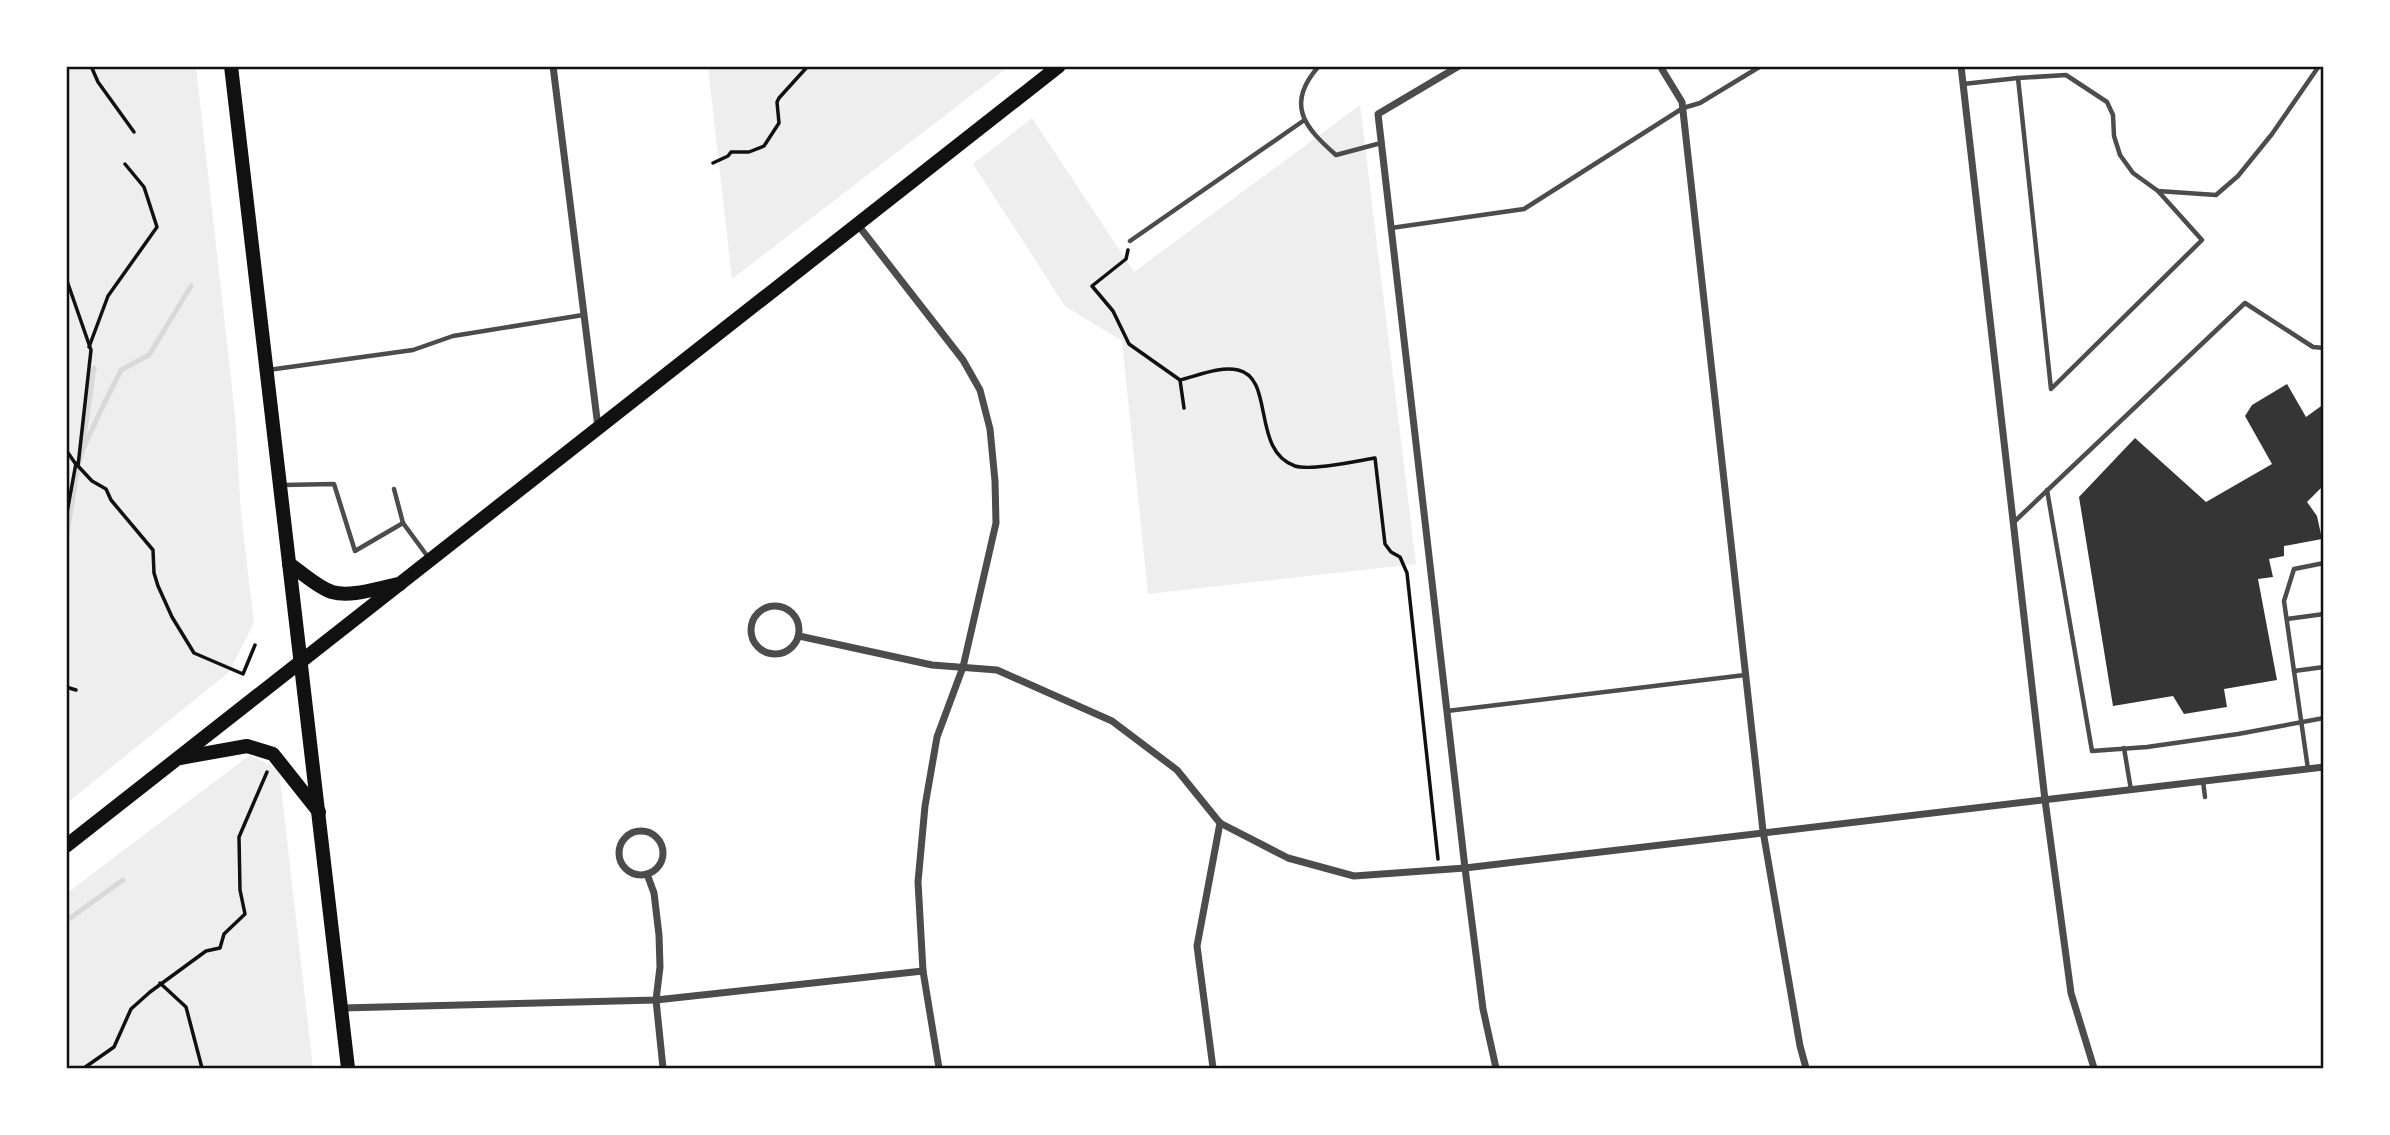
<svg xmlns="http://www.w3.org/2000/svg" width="2390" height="1135" font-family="Arial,sans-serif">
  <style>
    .green { fill: #eee }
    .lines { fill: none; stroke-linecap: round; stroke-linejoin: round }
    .stream { stroke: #d9d9d9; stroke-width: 5 }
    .building { fill: #353535 }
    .path { stroke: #111; stroke-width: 3.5 }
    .service { stroke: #4c4c4c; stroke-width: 4.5 }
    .minor { stroke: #4c4c4c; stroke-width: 7 }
    .primary { stroke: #111; stroke-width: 14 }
    .neatline { fill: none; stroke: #111; stroke-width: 2.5 }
  </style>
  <rect width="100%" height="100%" fill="#fff"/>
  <g class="green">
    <path d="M67,67H196L235,414L241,513L254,623L229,672L67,803Z"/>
    <path d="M708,67H1008L732,279Z"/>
    <path d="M1360,105L1416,564L1148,594L1122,341L1065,306L973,164L1032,118L1134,272Z"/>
    <path d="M250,755L279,770L313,1068H67V893Z"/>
  </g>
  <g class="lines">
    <g class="stream">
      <path d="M83,444L94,368"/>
      <path d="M66,540L78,466L82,451L102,408L121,370L149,355L191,286"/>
      <path d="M66,921L123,880"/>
    </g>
  </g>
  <path class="building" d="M2287,384L2306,417L2324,404V485L2307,502L2317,516L2322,539L2284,546V556L2269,559L2273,577L2258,579L2277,680L2224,689L2227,707L2184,714L2173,696L2113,706L2079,497L2135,438L2206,502L2272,464L2245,416L2252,405Z"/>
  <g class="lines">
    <g class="path">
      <path d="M91,66L98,82L134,132"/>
      <path d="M713,163L728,156L731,152H749L764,146L779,123L777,102L779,98L808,66"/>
      <path d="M1128,250L1126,259L1092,286L1113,311L1129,344L1180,380L1184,408"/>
      <path d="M66,278L91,350L78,466L92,481L106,489L111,500L153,550L154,573L158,586L172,617L194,653L243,674L255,645"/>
      <path d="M89,347L108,296L157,227L144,187L125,164"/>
      <path d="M1180,380C1197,376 1220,366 1238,370C1275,378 1251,451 1295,466C1312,471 1357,461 1375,458L1385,544L1391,552L1400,557L1407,573L1438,859"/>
      <path d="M66,450L75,463"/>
      <path d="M66,518L76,463"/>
      <path d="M66,687L76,690"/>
      <path d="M160,983L186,1007L202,1068"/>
      <path d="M84,1068L114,1047L131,1009L150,992L206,951L220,948L224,934L245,914L240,890L239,837L267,772"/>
    </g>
    <g class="service">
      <path d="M1319,66C1285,104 1304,127 1336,155L1381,143"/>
      <path d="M2018,78L2051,389L2202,240L2158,191"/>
      <path d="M1963,84L2018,78L2066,75L2107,102L2113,115L2114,136L2120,155L2133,173L2158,191L2216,195L2238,176L2272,134L2319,66"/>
      <path d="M1391,228L1524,209L1683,108L1700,103L1761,66"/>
      <path d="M1130,241L1303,121"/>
      <path d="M268,370L413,350L453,336L583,315"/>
      <path d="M283,485L334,484L355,551L403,523"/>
      <path d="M394,489L403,523L428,557"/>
      <path d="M2047,490L2092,751L2147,747L2238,734L2324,718"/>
      <path d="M2014,522L2245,303L2313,347L2324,348"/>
      <path d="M2287,619L2324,614"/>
      <path d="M2294,671L2324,667"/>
      <path d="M1447,711L1745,675"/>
      <path d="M2124,748L2131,790"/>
      <path d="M2308,769L2284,601L2294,569L2324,563"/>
      <path d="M2203,781L2205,797"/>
    </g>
    <g class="minor">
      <path d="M553,66L598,427"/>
      <path d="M1459,66L1378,114L1465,868L1483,1009L1496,1068"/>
      <path d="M1660,66L1682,102L1763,831L1800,1046L1806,1068"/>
      <path d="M1961,66L2045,800L2071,993L2094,1068"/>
      <path d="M858,225L963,360L980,390L990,429L995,481L996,523L963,667L937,737L925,806L918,882L923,971L939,1068"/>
      <circle cx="775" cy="630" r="24"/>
      <path d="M799,636L932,665L997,670L1112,721L1177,770L1220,823L1288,858L1354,876L1465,868L2324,767"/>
      <circle cx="641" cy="853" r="22"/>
      <path d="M647,874L654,893L659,935L660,967L656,1000L663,1068"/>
      <path d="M342,1008L656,1000L923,971"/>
      <path d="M1213,1068L1197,946L1220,823"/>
    </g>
    <g class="primary">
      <path d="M231,66L348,1068"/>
      <path d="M289,564C303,573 317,587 332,592C352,598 380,587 400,584"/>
      <path d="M180,758L247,746L273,754L319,812"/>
      <path d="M66,846L1059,66"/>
    </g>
  </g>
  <rect width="2390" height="1135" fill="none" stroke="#ffffff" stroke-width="136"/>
  <rect x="68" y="68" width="2254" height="999" class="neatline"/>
</svg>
